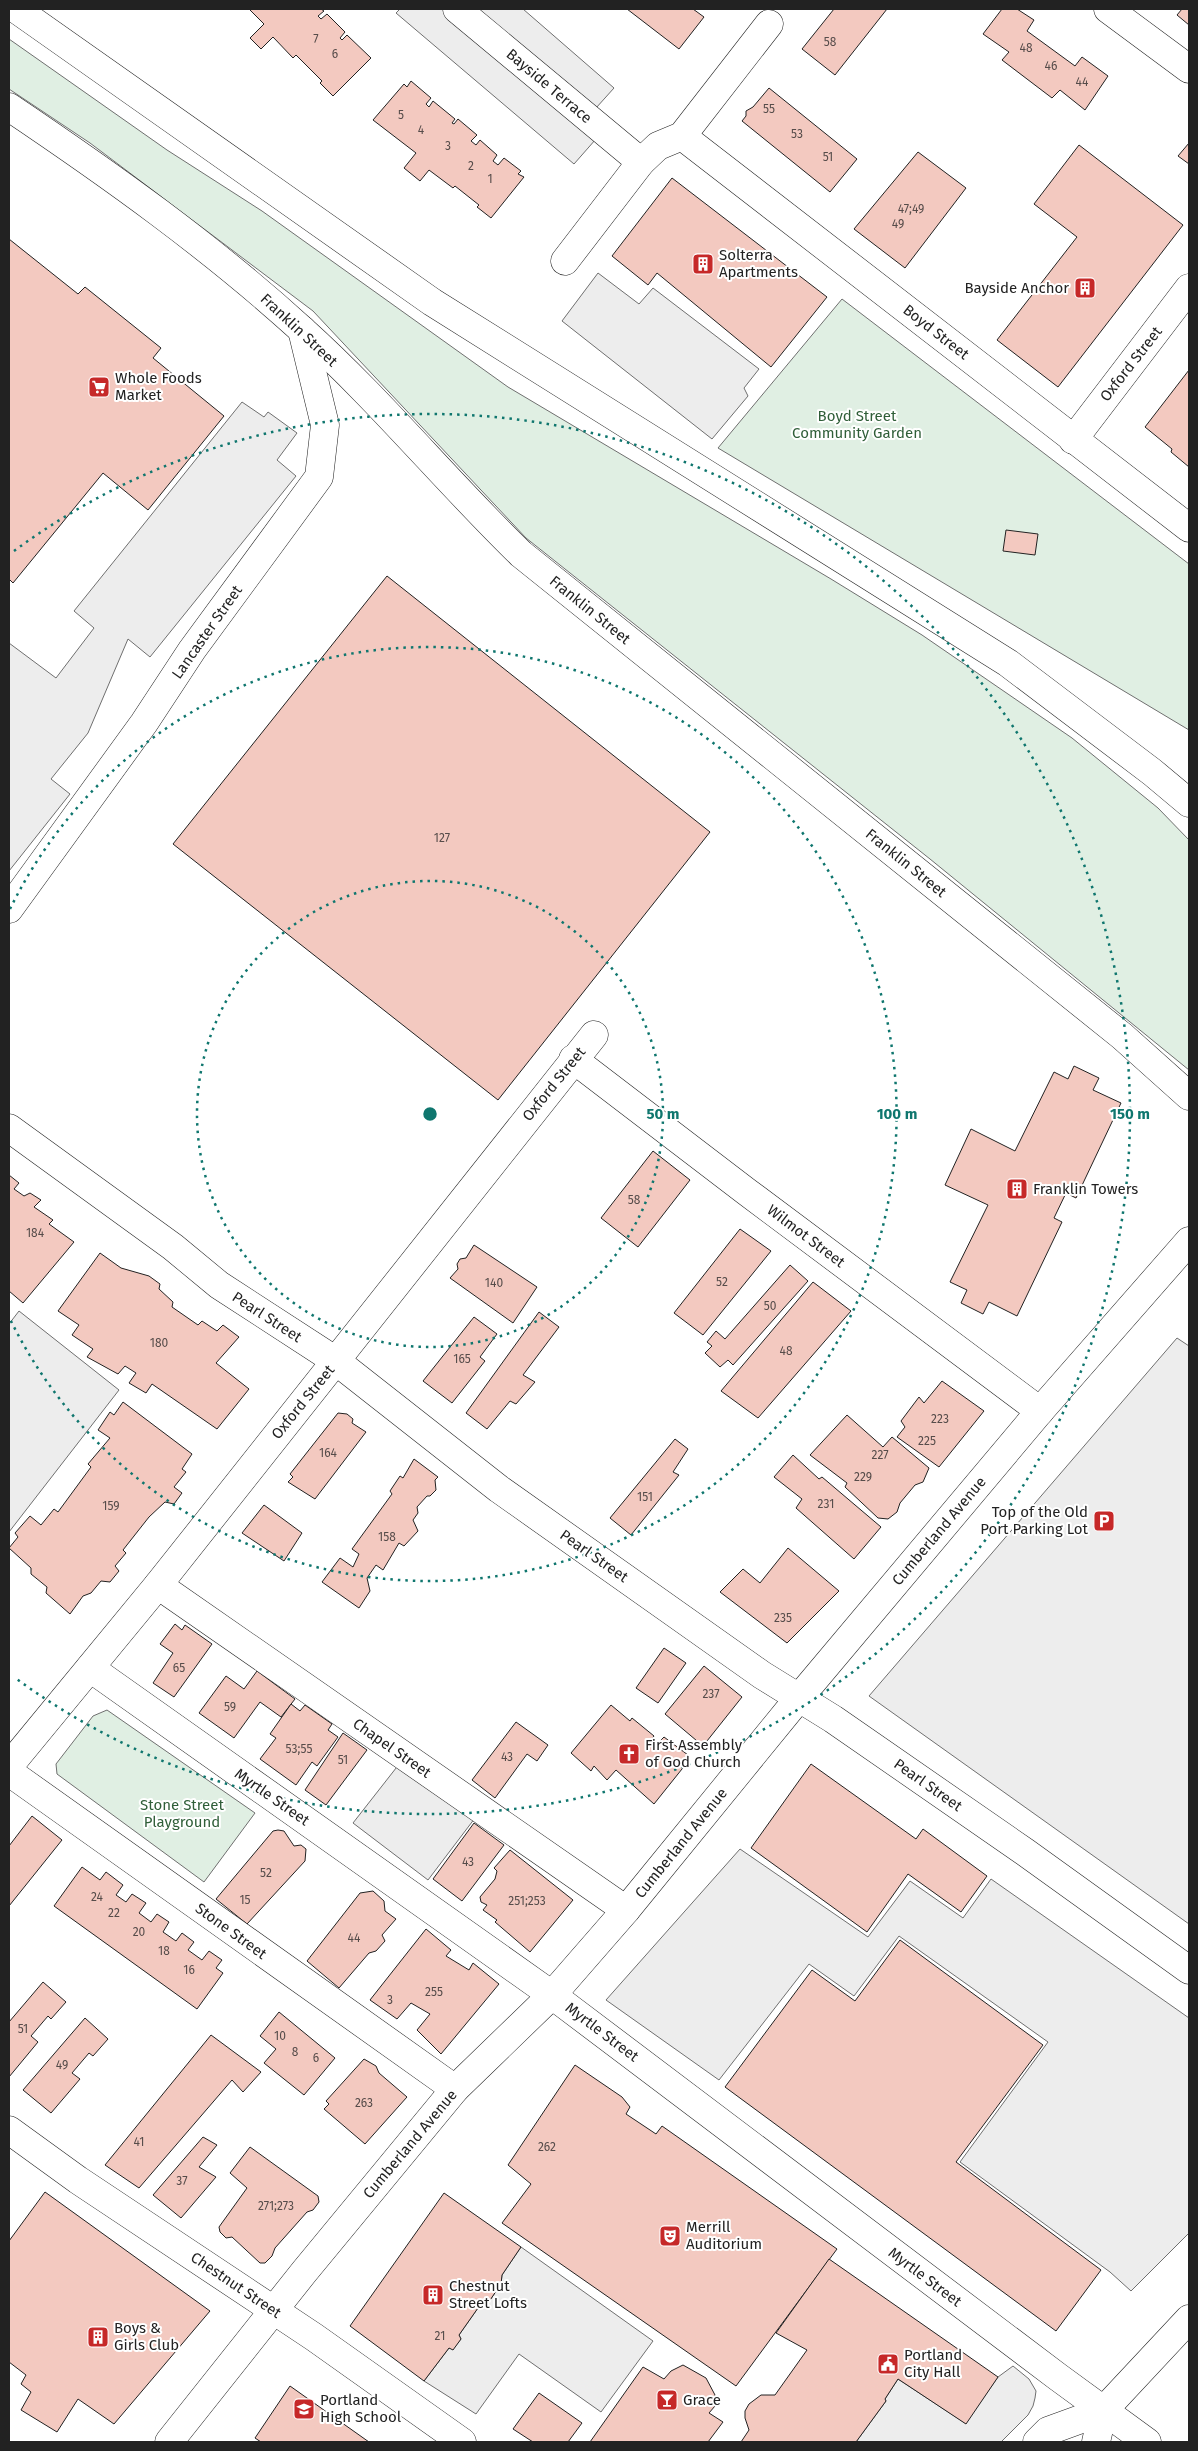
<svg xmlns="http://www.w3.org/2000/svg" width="1198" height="2451" font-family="'Fira Sans',sans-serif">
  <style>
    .green { fill: #e0efe3; stroke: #6f6f6f }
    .parking { fill: #ededed; stroke: #6f6f6f }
    .building { fill: #f3c9c0; stroke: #222 }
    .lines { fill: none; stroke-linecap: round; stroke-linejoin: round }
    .street-casing { stroke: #222; stroke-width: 29 }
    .secondary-casing { stroke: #222; stroke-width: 29 }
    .primary-casing { stroke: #222; stroke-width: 29 }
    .street { stroke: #fff; stroke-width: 28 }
    .secondary { stroke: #fff; stroke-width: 28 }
    .primary { stroke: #fff; stroke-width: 28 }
    .ring { fill: none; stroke: #0f766e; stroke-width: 2.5; stroke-dasharray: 2.5 5 }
    .labels { text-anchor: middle; stroke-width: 4; stroke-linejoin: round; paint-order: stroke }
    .number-label { font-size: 12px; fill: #564c4a }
    .street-label { font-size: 15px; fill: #222; stroke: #fff }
    .poi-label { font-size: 15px; fill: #222; stroke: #fff; text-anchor: start }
    .park-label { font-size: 15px; fill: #2f5e38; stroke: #fff }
    .centre { fill: #0f766e; stroke: #fff; stroke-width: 2.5 }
    .ring-label { font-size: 15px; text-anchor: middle; font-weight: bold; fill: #0f766e; stroke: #fff; stroke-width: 4; stroke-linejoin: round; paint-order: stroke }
  </style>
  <rect width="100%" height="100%" fill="#fff"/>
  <g class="green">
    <path d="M9,39L167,150L262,211L508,387L831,579L922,635L1072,738L1158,808L1189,840V1070L930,859L526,538L313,311L90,143L9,89Z"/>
    <path d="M842,299L1189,564V730L718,448Z"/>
    <path d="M107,1710L255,1813L204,1882L57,1774L56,1764L93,1716Z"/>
  </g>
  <g class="parking">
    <path d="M400,9H523L614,88L587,118L603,131L574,164L396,13Z"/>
    <path d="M598,273L639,304L653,288L759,369L744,388L748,396L712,439L562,321Z"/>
    <path d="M242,402L264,417L268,412L297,433L277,460L296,476L150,657L128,639L88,733L51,779L70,794L9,871V643L56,678L94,628L74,611Z"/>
    <path d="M19,1311L119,1390L9,1532V1324Z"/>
    <path d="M1177,1338L1189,1346V1924L869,1696Z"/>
    <path d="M400,1763L475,1818L428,1880L353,1823Z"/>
    <path d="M740,1849L868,1937L910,1881L963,1918L991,1879L1189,2018V2233L1131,2291L1110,2272L960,2162L1048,2042L899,1936L854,1996L809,1964L719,2080L606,2000Z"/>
    <path d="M521,2247L653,2341L601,2412L519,2354L476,2414L424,2381L449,2348L453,2349L461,2339L459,2335L478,2308L486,2306L501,2284L502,2275Z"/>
    <path d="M1013,2366L1029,2379L1036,2391L1035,2398L1033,2406L1028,2415L1001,2442H856L886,2401L885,2399L898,2379L965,2423L998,2377Z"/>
  </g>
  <g class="building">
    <path d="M249,9H321L324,11L318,16L321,19L327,14L345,32L340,38L342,40L347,35L371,58L333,96L320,83L322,81L296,55L293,58L273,37L261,49L250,38L264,24Z"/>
    <path d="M627,9H693L704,17L679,49Z"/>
    <path d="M834,9H887L835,75L802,49Z"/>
    <path d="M1002,9H1017L1034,20L1027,31L1075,66L1082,57L1108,76L1085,110L1060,90L1052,98L1002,60L1009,52L983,34Z"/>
    <path d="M1182,9H1189V25L1177,15Z"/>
    <path d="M411,81L431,98L426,104L429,107L433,101L455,119L452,123L454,124L458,119L477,135L471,141L476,145L480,140L497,155L493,161L498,165L504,158L521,171L518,174L524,177L491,218L477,207L479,205L455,186L453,188L429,170L420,181L404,168L416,153L373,120L404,84L407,87Z"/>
    <path d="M769,88L857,159L830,192L742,121L746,116V111L753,107Z"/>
    <path d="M1189,143V164L1178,156Z"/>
    <path d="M1079,145L1183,225L1058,387L997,340L1077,237L1034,204Z"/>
    <path d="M918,152L966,188L905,268L854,229Z"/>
    <path d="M672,178L827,297L771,367L657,273L648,285L612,256Z"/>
    <path d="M9,239L78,294L85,287L161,348L153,358L224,416L148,510L103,473L13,583L9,579Z"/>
    <path d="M1189,370V467L1171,452L1172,449L1145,427Z"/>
    <path d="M1006,530L1038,534L1035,555L1003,551Z"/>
    <path d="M387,576L710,832L498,1100L173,844Z"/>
    <path d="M1074,1066L1099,1078L1093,1090L1121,1103L1076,1198L1066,1193L1054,1218L1062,1222L1017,1316L989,1302L983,1314L961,1303L967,1290L950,1282L988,1205L945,1185L971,1129L1015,1151L1054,1072L1068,1079Z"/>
    <path d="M653,1151L690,1180L638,1247L601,1218Z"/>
    <path d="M9,1175L19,1183L14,1189L24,1196L30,1193L41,1200L34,1207L53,1220L49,1224L74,1242L23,1303L9,1291Z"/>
    <path d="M740,1229L771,1251L703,1335L674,1313Z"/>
    <path d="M474,1245L537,1287L513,1323L450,1278L458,1269L457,1264L460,1259L466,1258Z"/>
    <path d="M100,1253L121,1268L149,1276L160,1284L159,1289L173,1302L172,1307L198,1325L202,1321L217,1331L223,1325L239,1337L216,1363L249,1389L217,1429L152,1384L146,1393L129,1383L136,1373L125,1366L118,1374L87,1357L93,1349L72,1335L79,1325L58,1311Z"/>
    <path d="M790,1265L808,1281L733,1365L728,1360L720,1367L705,1353L712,1346L707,1342L716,1331L725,1339Z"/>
    <path d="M813,1282L851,1311L758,1418L721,1391Z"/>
    <path d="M539,1312L559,1327L523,1375L535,1382L516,1404L510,1401L487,1429L466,1413Z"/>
    <path d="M474,1317L497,1334L480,1357L485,1361L452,1403L423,1381Z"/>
    <path d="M942,1381L984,1411L939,1467L897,1437L905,1427L901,1421L919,1397L924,1403Z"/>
    <path d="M123,1402L192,1454L182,1469L186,1472L174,1487L182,1493L174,1504L165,1502L149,1517L123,1550L126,1553L115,1566L119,1571L110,1582L101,1581L91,1593L83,1596L70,1614L46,1593L47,1587L31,1574V1568L9,1548L18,1537L15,1533L30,1516L41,1525L54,1509L58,1512L91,1467L88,1464L110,1438L98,1430L110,1412L114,1415Z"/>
    <path d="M338,1413L347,1414L353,1419L352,1423L366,1432L315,1499L288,1482L293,1477L290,1474Z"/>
    <path d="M847,1415L883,1447L892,1437L929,1468L923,1482L915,1485L900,1503L897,1512L888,1519L878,1518L845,1487L847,1483L810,1455Z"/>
    <path d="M675,1439L688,1449L673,1472L679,1475L631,1535L610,1518Z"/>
    <path d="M793,1455L819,1479L822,1477L881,1527L854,1559L796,1508L802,1499L774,1477Z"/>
    <path d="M414,1459L438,1477L435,1480L436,1490L430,1496H427L417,1507L418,1513L413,1520L418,1531L404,1546L399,1543L383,1570L376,1565L367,1578L370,1591L359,1608L322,1582L340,1558L353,1567L359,1554L352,1549L392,1494L390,1491L400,1476L403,1478Z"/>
    <path d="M264,1505L302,1533L284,1561L242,1533Z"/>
    <path d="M788,1548L839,1591L787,1643L720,1592L743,1569L760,1583Z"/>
    <path d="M175,1624L182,1630L185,1625L212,1644L174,1697L153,1683L173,1653L160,1644Z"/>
    <path d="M664,1648L686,1663L658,1703L636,1688Z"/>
    <path d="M704,1666L742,1697L703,1746L665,1714Z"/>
    <path d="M257,1671L295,1699L281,1717L260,1702L234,1738L199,1713L226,1676L244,1689Z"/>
    <path d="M291,1704L300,1711L305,1705L332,1724L328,1730L338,1737L317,1766L312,1762L296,1785L260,1759L276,1738L270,1734Z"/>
    <path d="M611,1705L630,1721L632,1718L654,1736L651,1740L657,1744L664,1737L688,1755L683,1762L686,1764L654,1804L616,1770L607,1780L594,1766L591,1771L571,1753Z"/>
    <path d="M516,1722L548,1745L537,1761L527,1754L495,1798L472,1780Z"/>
    <path d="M343,1733L367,1750L326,1805L305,1790Z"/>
    <path d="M811,1764L916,1839L923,1829L987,1876L961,1912L908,1874L867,1932L751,1848Z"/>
    <path d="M32,1816L62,1840L9,1906V1846Z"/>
    <path d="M474,1823L504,1845L462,1901L433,1879Z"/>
    <path d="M278,1830L284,1831L294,1846L301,1845L306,1849L305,1861L247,1924L216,1899L273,1831Z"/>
    <path d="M510,1850L573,1900L530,1952L495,1922L497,1920L483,1910L487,1905L481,1902L480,1897L495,1879L497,1871L494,1868Z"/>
    <path d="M82,1867L100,1880L106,1872L123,1885L116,1895L126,1902L132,1894L146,1903L139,1913L151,1922L157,1914L169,1922L163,1932L176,1941L182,1933L194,1942L188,1950L202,1960L209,1951L222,1960L216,1968L223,1973L197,2009L54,1906Z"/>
    <path d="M373,1891L384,1901L385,1911L396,1919L382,1935L385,1941L376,1951L369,1953L339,1988L307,1961L360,1893Z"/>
    <path d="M426,1929L451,1950L446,1956L469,1970L473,1963L499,1984L441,2054L417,2030L430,2014L411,2003L397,2019L370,2000Z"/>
    <path d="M900,1940L1043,2045L956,2162L1101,2270L1056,2331L725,2087L812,1970L855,2001Z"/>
    <path d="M43,1982L66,2002L51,2019L48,2016L31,2036L38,2042L9,2077V2022Z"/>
    <path d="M279,2012L335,2058L304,2095L264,2063L276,2049L260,2036Z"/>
    <path d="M85,2018L108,2039L93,2056L89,2053L72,2073L80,2079L51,2113L23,2090Z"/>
    <path d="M211,2035L261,2072L243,2092L232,2080L139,2188L105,2165Z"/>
    <path d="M364,2059L376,2066L379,2073L407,2097L365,2144L324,2109L329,2104L326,2101Z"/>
    <path d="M575,2065L622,2097L630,2107L626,2114L656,2134L662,2126L837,2249L736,2386L502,2223L531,2184L508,2165Z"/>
    <path d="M203,2137L217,2145L199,2167L216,2177L181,2218L153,2195Z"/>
    <path d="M250,2147L318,2196L319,2202L313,2210L307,2212L275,2248L272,2256L265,2263H260L232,2237L226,2238L220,2232L219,2227L247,2188L230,2173Z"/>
    <path d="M45,2192L210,2311L114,2424L78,2399L57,2432L21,2410L31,2392L21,2384L26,2375L9,2362V2241Z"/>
    <path d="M444,2193L521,2247L502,2275L501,2284L486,2306L478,2308L459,2335L461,2339L453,2350L449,2348L424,2381L350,2326Z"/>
    <path d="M829,2259L998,2377L966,2424L898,2379L885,2399L886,2401L856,2442H741L749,2430L745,2418V2411L749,2404L761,2395H775L807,2350L776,2333Z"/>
    <path d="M683,2365L706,2378L715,2395V2406L709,2413L723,2422L708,2442H590L643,2367L664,2379L671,2371Z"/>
    <path d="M290,2386L369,2442H261L255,2438Z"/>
    <path d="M539,2393L582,2423L568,2442H533L513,2429Z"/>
  </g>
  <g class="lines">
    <g class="street-casing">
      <g id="street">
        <path d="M457,9L641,162"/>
        <path d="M1108,9L1189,69"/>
        <path d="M682,136L1189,528"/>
        <path d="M565,261L641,162L658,146L682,136L769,24"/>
        <path d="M1073,440L1189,288"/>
        <path d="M9,909L144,723L192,650L319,477L325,425L302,330"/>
        <path d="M573,1059L747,1192L1040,1411"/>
        <path d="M158,1585L626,1910"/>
        <path d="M90,1668L552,1995L1058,2377L1147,2442"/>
        <path d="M9,1766L158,1585L594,1035"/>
        <path d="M9,1772L455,2089"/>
        <path d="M9,2130L78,2180L314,2337L462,2442"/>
      </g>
    </g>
    <g class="secondary-casing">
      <g id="secondary">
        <path d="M9,1128L173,1247L219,1285L336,1361L499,1489L762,1675L833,1719L1025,1852L1189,1970"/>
        <path d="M169,2442L304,2272L455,2089L552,1995L626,1910L798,1699L1040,1411L1189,1241"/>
        <path d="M1037,2442L1048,2431L1103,2411L1189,2319"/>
        <path d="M1096,2442L1103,2411"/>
      </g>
    </g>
    <g class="primary-casing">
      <g id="primary">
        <path d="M16,9L432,302L1008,663L1152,772L1189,803"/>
        <path d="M9,107C110,175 211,247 301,329C379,399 446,481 521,554L1122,1036L1189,1096"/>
      </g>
    </g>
    <use href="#street" class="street"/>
    <use href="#secondary" class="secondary"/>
    <use href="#primary" class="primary"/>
  </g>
  <g class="ring">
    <circle cx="430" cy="1114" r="233"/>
    <path d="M10 909A467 467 0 1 1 10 1319"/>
    <path d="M14 551A700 700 0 1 1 14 1677"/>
  </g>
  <defs>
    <g id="building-square" transform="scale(1.125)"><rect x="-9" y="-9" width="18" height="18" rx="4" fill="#c62828" stroke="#fff"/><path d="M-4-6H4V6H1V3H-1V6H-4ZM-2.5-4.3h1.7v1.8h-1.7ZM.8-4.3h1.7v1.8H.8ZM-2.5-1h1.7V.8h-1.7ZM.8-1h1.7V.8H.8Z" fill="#fff"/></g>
    <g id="supermarket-square" transform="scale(1.125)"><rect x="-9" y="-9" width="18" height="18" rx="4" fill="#c62828" stroke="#fff"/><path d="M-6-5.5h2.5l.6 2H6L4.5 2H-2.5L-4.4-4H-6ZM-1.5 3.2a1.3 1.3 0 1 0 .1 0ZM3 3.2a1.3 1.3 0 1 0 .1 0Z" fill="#fff"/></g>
    <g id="parking-square" transform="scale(1.125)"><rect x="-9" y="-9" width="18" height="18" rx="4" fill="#c62828" stroke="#fff"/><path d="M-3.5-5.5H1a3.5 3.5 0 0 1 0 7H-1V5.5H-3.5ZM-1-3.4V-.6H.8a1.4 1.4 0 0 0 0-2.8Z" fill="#fff"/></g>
    <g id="church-square" transform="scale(1.125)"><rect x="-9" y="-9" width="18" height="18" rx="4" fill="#c62828" stroke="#fff"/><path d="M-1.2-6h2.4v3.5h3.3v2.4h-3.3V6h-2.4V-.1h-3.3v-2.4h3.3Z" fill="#fff"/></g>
    <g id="theatre-square" transform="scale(1.125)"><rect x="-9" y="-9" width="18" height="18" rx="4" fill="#c62828" stroke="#fff"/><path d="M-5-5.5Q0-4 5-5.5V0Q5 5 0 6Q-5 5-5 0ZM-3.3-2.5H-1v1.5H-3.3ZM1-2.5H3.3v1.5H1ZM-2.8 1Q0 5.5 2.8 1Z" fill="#fff"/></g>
    <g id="civic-square" transform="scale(1.125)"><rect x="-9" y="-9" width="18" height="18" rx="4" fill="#c62828" stroke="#fff"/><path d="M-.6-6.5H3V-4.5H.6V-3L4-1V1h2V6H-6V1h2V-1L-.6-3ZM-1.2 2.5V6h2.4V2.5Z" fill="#fff"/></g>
    <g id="bar-square" transform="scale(1.125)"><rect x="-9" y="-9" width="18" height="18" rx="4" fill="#c62828" stroke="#fff"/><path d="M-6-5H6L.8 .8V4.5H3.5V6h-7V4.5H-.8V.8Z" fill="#fff"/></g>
    <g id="school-square" transform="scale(1.125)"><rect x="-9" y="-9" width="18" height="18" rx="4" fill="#c62828" stroke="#fff"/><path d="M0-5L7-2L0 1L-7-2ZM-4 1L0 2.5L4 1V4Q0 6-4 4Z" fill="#fff"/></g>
  </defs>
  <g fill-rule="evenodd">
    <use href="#building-square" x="703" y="264"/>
    <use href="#building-square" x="1085" y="288"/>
    <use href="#supermarket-square" x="99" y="387"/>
    <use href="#building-square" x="1017" y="1189"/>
    <use href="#parking-square" x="1104" y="1521"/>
    <use href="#church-square" x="629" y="1754"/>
    <use href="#theatre-square" x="670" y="2236"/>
    <use href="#building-square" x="433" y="2295"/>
    <use href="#building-square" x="98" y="2337"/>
    <use href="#civic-square" x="888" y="2364"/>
    <use href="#bar-square" x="667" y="2400"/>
    <use href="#school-square" x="304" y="2409"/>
  </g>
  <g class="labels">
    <g class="number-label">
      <text x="316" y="43">7</text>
      <text x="830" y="46">58</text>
      <text x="1026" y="52">48</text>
      <text x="335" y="58">6</text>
      <text x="1051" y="70">46</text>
      <text x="1082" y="86">44</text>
      <text x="769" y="113">55</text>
      <text x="401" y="119">5</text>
      <text x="421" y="134">4</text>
      <text x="797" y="138">53</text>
      <text x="448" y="150">3</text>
      <text x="828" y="161">51</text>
      <text x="471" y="170">2</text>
      <text x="490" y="183">1</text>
      <text x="911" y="213">47;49</text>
      <text x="898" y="228">49</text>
      <text x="442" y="842">127</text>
      <text x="634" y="1204">58</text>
      <text x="35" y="1237">184</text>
      <text x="722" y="1286">52</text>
      <text x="494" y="1287">140</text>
      <text x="770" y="1310">50</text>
      <text x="159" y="1347">180</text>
      <text x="786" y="1355">48</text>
      <text x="462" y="1363">165</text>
      <text x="940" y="1423">223</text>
      <text x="927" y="1445">225</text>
      <text x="328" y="1457">164</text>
      <text x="880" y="1459">227</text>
      <text x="863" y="1481">229</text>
      <text x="645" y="1501">151</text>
      <text x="826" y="1508">231</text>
      <text x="111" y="1510">159</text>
      <text x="387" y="1541">158</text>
      <text x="783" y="1622">235</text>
      <text x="179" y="1672">65</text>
      <text x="711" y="1698">237</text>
      <text x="230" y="1711">59</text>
      <text x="299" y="1753">53;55</text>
      <text x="507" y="1761">43</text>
      <text x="343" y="1764">51</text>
      <text x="468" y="1866">43</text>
      <text x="266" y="1877">52</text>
      <text x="97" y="1901">24</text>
      <text x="245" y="1904">15</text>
      <text x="527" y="1905">251;253</text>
      <text x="114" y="1917">22</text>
      <text x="139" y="1936">20</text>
      <text x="354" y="1942">44</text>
      <text x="164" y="1955">18</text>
      <text x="189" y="1974">16</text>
      <text x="434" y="1996">255</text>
      <text x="390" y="2004">3</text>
      <text x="23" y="2033">51</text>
      <text x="280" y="2040">10</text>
      <text x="295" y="2056">8</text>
      <text x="316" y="2062">6</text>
      <text x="62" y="2069">49</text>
      <text x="364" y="2107">263</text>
      <text x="139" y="2146">41</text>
      <text x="547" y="2151">262</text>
      <text x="182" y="2185">37</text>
      <text x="276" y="2210">271;273</text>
      <text x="440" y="2340">21</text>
    </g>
    <g class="street-label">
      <text transform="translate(549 86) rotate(40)" y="5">Bayside Terrace</text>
      <text transform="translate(299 330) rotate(43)" y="5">Franklin Street</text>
      <text transform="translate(936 332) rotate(38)" y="5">Boyd Street</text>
      <text transform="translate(1131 364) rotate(-52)" y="5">Oxford Street</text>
      <text transform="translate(590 610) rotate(39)" y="5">Franklin Street</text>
      <text transform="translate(207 632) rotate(-55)" y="5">Lancaster Street</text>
      <text transform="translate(906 863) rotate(39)" y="5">Franklin Street</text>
      <text transform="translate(554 1084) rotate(-51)" y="5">Oxford Street</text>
      <text transform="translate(806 1236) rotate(37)" y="5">Wilmot Street</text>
      <text transform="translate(267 1317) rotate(33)" y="5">Pearl Street</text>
      <text transform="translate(303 1402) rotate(-51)" y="5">Oxford Street</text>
      <text transform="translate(939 1531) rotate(-50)" y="5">Cumberland Avenue</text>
      <text transform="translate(594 1556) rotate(35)" y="5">Pearl Street</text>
      <text transform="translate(392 1748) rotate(35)" y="5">Chapel Street</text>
      <text transform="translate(928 1785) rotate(35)" y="5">Pearl Street</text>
      <text transform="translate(272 1797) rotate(35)" y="5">Myrtle Street</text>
      <text transform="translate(681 1843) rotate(-51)" y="5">Cumberland Avenue</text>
      <text transform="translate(231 1931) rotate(36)" y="5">Stone Street</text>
      <text transform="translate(602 2032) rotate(37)" y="5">Myrtle Street</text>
      <text transform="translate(410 2144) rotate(-50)" y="5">Cumberland Avenue</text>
      <text transform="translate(925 2277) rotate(37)" y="5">Myrtle Street</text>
      <text transform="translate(236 2285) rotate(34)" y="5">Chestnut Street</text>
    </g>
    <g class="poi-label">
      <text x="719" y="260">Solterra<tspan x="719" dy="17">Apartments</tspan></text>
      <text x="1069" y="293" text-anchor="end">Bayside Anchor</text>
      <text x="115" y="383">Whole Foods<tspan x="115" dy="17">Market</tspan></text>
      <text x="1033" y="1194">Franklin Towers</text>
      <text x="1088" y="1517" text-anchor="end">Top of the Old<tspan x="1088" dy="17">Port Parking Lot</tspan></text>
      <text x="645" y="1750">First Assembly<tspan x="645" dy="17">of God Church</tspan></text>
      <text x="686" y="2232">Merrill<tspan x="686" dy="17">Auditorium</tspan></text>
      <text x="449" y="2291">Chestnut<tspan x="449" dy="17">Street Lofts</tspan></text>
      <text x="114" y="2333">Boys &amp;<tspan x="114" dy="17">Girls Club</tspan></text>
      <text x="904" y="2360">Portland<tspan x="904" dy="17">City Hall</tspan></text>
      <text x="320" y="2405">Portland<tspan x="320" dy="17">High School</tspan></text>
      <text x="683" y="2405">Grace</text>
    </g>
    <g class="park-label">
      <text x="857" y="421">Boyd Street<tspan x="857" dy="17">Community Garden</tspan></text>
      <text x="182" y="1810">Stone Street<tspan x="182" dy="17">Playground</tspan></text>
    </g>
  </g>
  <circle cx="430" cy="1114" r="8" class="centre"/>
  <g class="ring-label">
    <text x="663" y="1119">50 m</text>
    <text x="897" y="1119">100 m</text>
    <text x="1130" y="1119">150 m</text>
  </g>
  <rect width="1198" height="2451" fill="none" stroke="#222222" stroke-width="20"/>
</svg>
